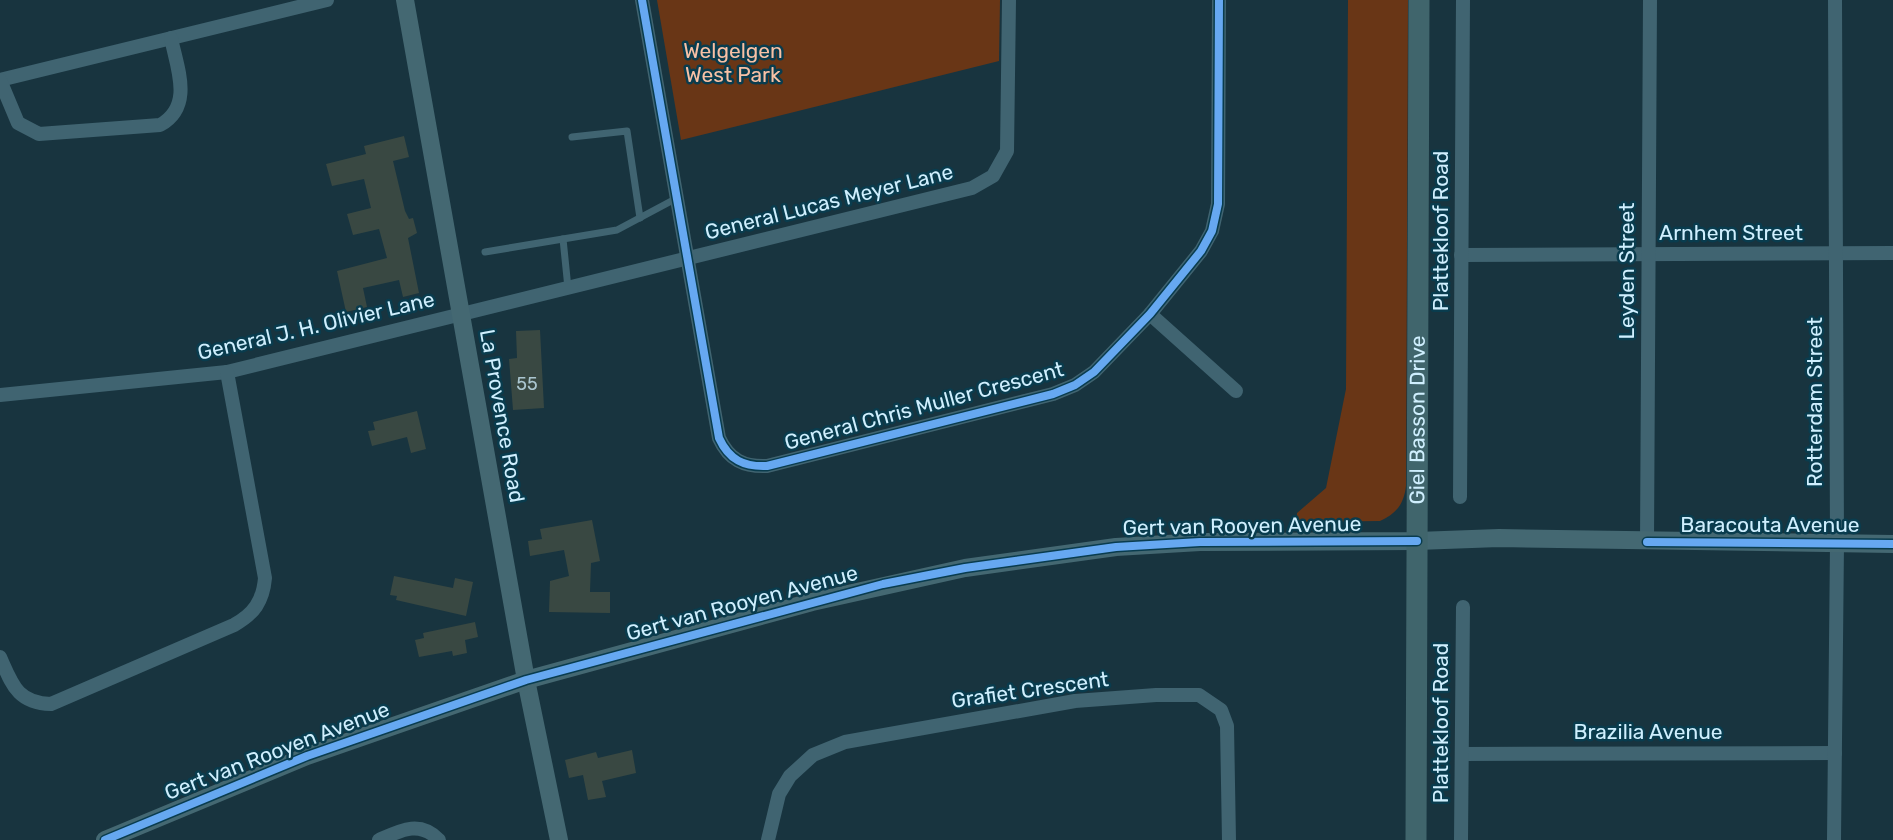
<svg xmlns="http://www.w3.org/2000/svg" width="1893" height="840" font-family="Rubik,sans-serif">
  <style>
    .green { fill: #693616 }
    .building { fill: #394842 }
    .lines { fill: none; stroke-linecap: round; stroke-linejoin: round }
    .lane { stroke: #406471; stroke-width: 7 }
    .street { stroke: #406471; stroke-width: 14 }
    .secondary { stroke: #446872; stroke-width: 18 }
    .primary { stroke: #40656c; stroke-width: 21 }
    .cycleway-casing { stroke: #093c4e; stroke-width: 11 }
    .cycleway { stroke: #66a8f1; stroke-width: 8 }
    .labels { text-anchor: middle; stroke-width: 5; stroke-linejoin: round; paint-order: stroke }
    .number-label { font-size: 18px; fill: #aac5cf }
    .park-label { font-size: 21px; fill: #f8c1a5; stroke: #093c4e }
    .street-label { font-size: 21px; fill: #cfeffe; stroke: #093c4e }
  </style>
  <rect width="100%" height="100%" fill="#18343f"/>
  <g class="green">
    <path d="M657,0H1000L999,61L681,140Z"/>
    <path d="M1348,0H1408L1406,486C1404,504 1396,514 1380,521L1297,522V513L1326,488L1346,389Z"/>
  </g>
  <g class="building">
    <path d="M404,136L409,157L393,161L405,211L409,219L413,218L417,233L408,238L419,293L403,297L399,280L363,288L367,307L346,312L337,271L387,258L379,229L353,235L347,214L371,208L364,179L332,186L326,164L366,154L364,146Z"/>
    <path d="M540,330L544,408L513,410L509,359L517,358L516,331Z"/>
    <path d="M417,411L426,449L411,453L407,437L372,446L368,431L375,430L373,422Z"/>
    <path d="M592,520L600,561L591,563L590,592H610V613L549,612L550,581L569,576L564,550L530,556L528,541L542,539L540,529Z"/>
    <path d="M394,576L453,588L455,578L473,582L466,616L396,600L397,596L390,595Z"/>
    <path d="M475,622L478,637L465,640L467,653L453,656L452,651L419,657L415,640L424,638L423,633Z"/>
    <path d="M632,750L636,773L602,781L606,797L588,800L583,775L569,778L565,760L596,752L598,758Z"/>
  </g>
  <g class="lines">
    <g class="lane">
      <path d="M572,137L627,131L640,218"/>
      <path d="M563,239L568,288"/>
      <path d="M485,252L617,230L677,198"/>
    </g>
    <g class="street">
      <path d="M642,0L719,438C729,460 744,467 767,466L1053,394L1075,385L1094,372L1150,314L1201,251L1212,231L1218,204L1219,0"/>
      <path d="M0,80L327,0"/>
      <path d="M0,80L18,123L39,134L160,125C194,106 177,68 171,38"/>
      <path d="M1461,255L1893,253"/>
      <path d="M1150,314L1236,391"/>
      <path d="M0,395L227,372L972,188L993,176L1007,151L1009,0"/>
      <path d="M1460,497L1463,0"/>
      <path d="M1647,542L1650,0"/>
      <path d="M0,657C12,684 17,703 51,704L234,625C254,614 263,601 265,578L227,372"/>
      <path d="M1462,754L1835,753"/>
      <path d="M379,840C401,830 420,820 439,840"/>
      <path d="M768,840L779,794L790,776L813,755L845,742L1075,701L1156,695H1199L1221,710L1227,726L1229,840"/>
      <path d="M1461,840L1463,607"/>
      <path d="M1834,840L1837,544L1835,0"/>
    </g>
    <g class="secondary">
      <path d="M405,0L526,680L559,840"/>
      <path d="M105,840L307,756L526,680L812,602L965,568L1116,547L1200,542L1417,541L1499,538L1893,544"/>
    </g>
    <path class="primary" id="s1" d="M1416,840L1419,0"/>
    <g class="cycleway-casing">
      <g id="cycleway">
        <path d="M642,0L719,438C729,460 744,467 767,466L1053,394L1075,385L1094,372L1150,314L1201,251L1212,231L1218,204L1219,0"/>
        <path d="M1647,542L1893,544"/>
        <path d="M105,840L307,756L526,680L883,584L965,568L1116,547L1200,542L1417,541"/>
      </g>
    </g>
    <use href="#cycleway" class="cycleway"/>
  </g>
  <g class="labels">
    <g class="number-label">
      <text x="527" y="390">55</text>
    </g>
    <g class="park-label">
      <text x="733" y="58">Welgelgen<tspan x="733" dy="24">West Park</tspan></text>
    </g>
    <g class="street-label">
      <text transform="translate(829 202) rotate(-14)" y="7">General Lucas Meyer Lane</text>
      <text transform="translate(1441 231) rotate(-90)" y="7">Plattekloof Road</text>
      <text x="1731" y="240">Arnhem Street</text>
      <text transform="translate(1627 271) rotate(-90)" y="7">Leyden Street</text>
      <text transform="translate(316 326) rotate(-13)" y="7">General J. H. Olivier Lane</text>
      <text transform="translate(1815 402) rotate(-90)" y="7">Rotterdam Street</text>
      <text transform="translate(924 406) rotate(-15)" y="7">General Chris Muller Crescent</text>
      <text transform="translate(502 416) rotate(80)" y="7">La Provence Road</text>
      <text dy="7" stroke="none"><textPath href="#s1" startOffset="420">Giel Basson Drive</textPath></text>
      <text x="1770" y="532">Baracouta Avenue</text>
      <text transform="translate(1242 526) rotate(-1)" y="7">Gert van Rooyen Avenue</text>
      <text transform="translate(742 603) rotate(-15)" y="7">Gert van Rooyen Avenue</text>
      <text transform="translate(1030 690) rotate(-8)" y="7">Grafiet Crescent</text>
      <text transform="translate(1441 723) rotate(-90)" y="7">Plattekloof Road</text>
      <text x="1648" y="739">Brazilia Avenue</text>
      <text transform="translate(277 751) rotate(-21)" y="7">Gert van Rooyen Avenue</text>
    </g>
  </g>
</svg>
